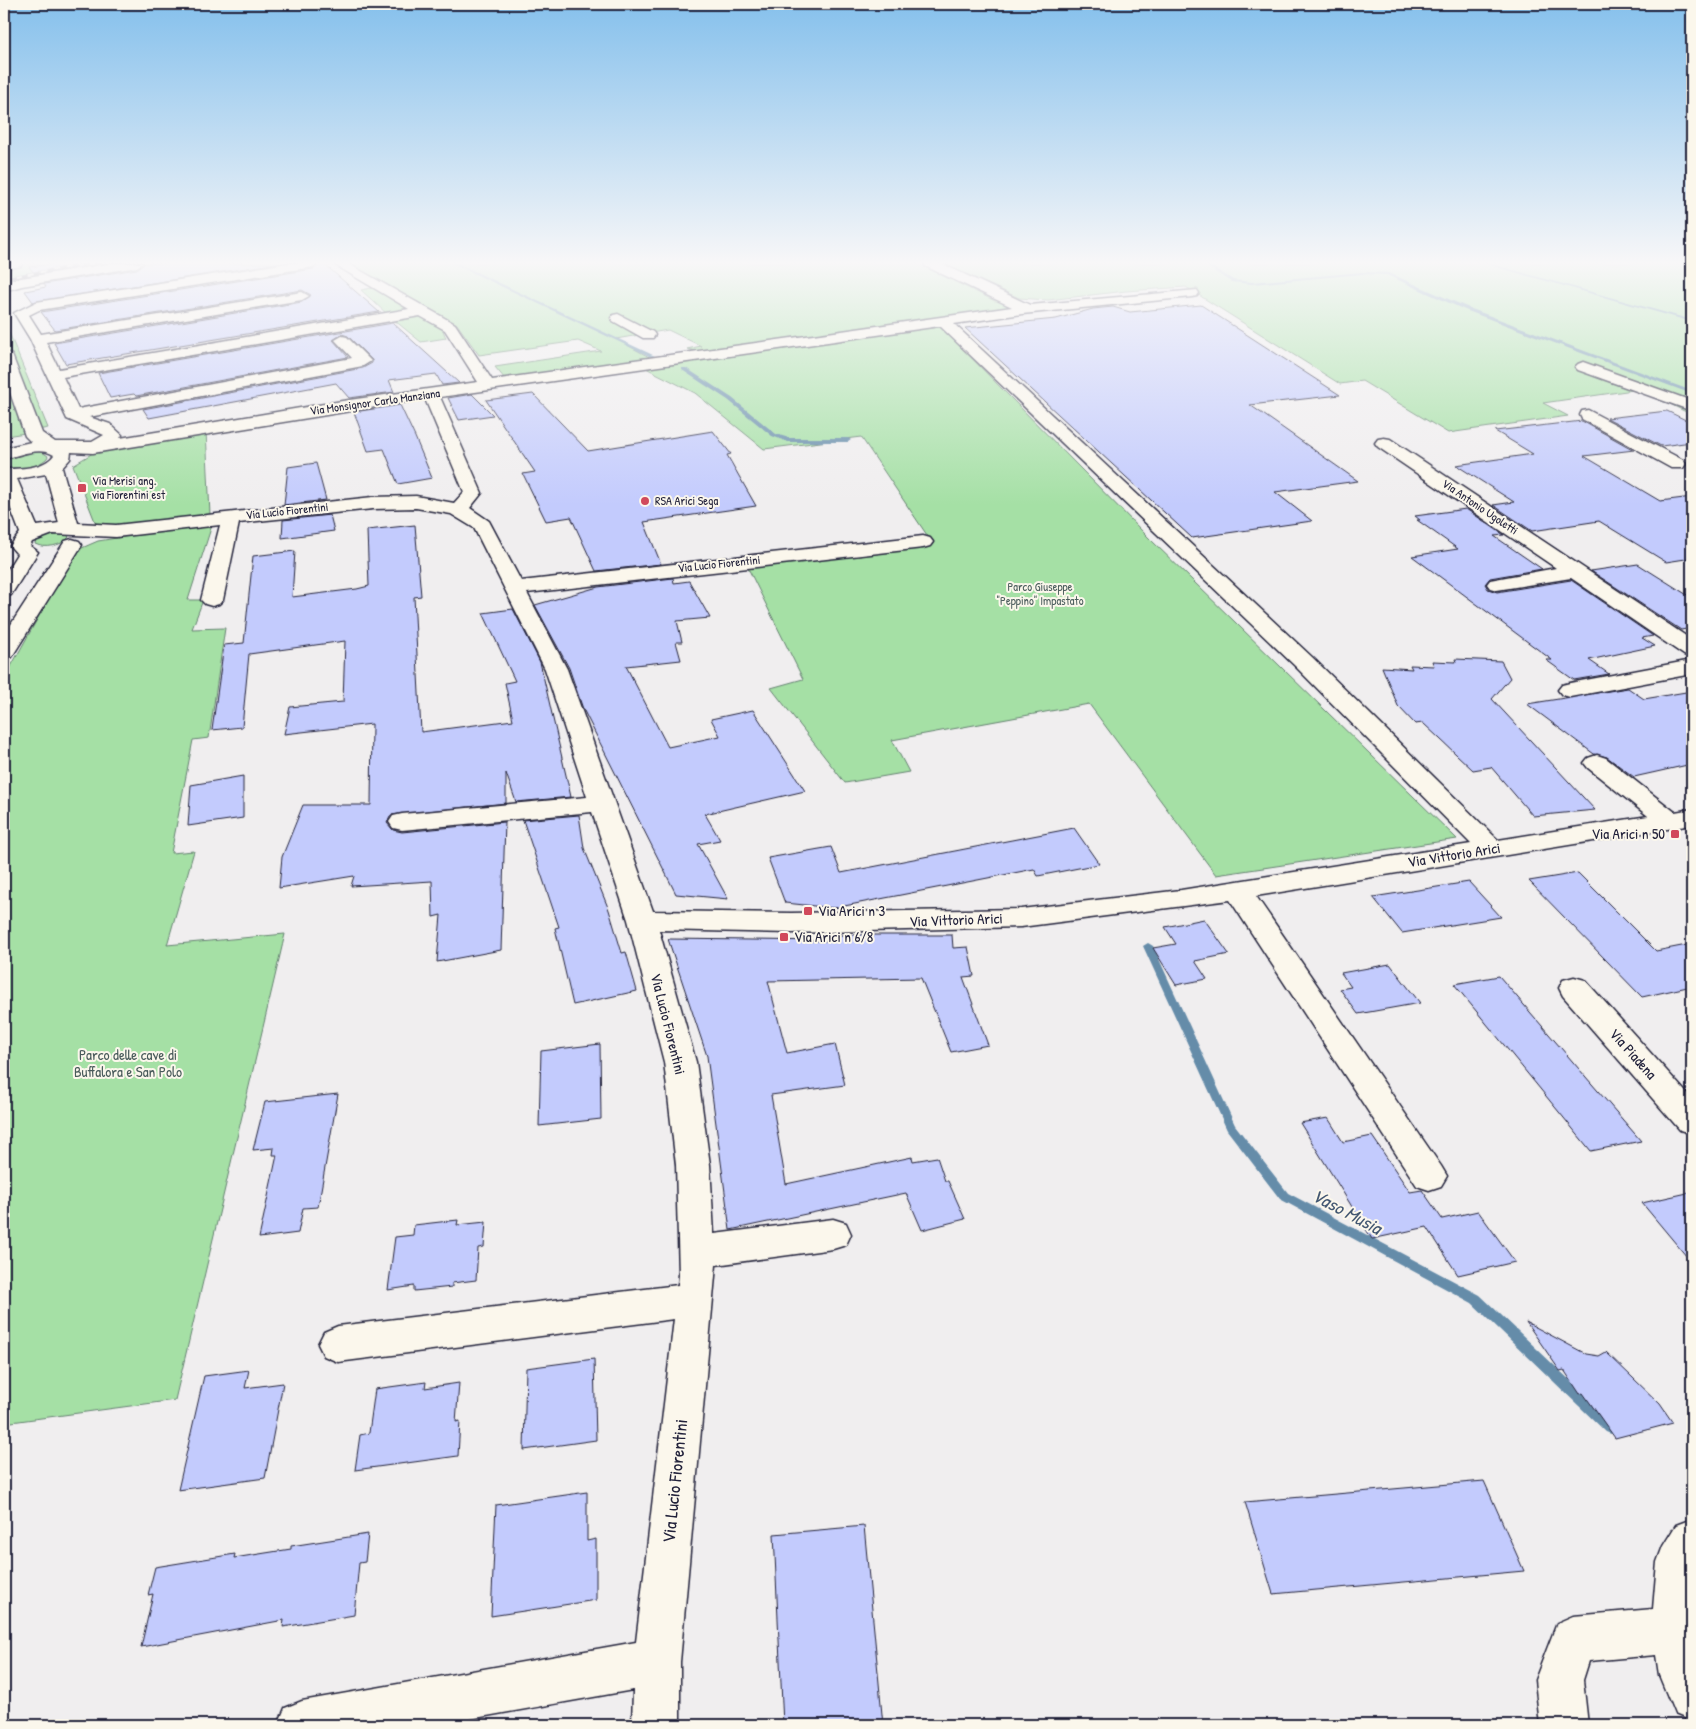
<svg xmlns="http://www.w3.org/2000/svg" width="1696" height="1729" font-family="'Patrick Hand',sans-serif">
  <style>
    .green { fill: #a5e0a5; stroke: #648170 }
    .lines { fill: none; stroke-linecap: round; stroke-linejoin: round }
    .stream { fill: #658ca9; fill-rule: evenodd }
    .building { fill: #c3cbfd; stroke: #22223b }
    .minor-casing { stroke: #22223b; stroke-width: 3 }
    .minor { fill: #fbf7ec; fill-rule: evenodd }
    .rail-casing { stroke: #22223b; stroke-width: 3 }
    .rail { stroke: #fbf7ec; stroke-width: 2; stroke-dasharray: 6; stroke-linecap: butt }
    .poi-dot { fill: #d1495b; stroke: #fbf7ec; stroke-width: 2 }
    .labels { text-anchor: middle; stroke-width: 4; stroke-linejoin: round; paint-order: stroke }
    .far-street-label { font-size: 12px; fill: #22223b; stroke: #fbf7ec }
    .far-poi-label { font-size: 12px; fill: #22223b; stroke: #fbf7ec; text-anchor: start }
    .far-park-label { font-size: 12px; fill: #495b5b; stroke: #fbf7ec }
    .poi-label { font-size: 15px; fill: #22223b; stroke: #fbf7ec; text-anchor: start }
    .street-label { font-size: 15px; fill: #22223b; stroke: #fbf7ec }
    .park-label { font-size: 15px; fill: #495b5b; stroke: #fbf7ec }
    .near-street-label { font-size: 18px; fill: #22223b; stroke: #fbf7ec }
    .near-water-label { font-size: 19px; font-style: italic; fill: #435772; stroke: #fbf7ec }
  </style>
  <rect width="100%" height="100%" fill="#f0eeef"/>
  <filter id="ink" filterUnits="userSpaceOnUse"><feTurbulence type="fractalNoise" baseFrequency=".02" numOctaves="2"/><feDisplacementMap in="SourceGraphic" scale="10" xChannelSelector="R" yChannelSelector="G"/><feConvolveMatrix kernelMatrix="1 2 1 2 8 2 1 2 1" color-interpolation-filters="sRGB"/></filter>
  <g filter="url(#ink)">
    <g class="green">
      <path d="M22,263H40L28,265L35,274L73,268L82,269L4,285V266Z"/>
      <path d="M349,263H916L995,301L1000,300L1014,307L703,353L687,349L701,346L668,330L616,339L653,359L505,379L495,367L601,351L578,341L479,355L457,324Z"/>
      <path d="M942,263H1692V415L1640,389L1543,403L1568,416L1448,433L1362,381L1340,384L1186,287L1126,291L1048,300L1019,298Z"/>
      <path d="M377,287L412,309L387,314L361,290Z"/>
      <path d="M417,314L442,328L446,338L421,342L394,320Z"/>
      <path d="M4,320L48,428L38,430L4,343Z"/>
      <path d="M925,324L942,328L1150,539L1457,839L1216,875L1089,704L892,740L909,772L845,783L771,688L803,679L747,566L933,544L861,437L764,449L695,393L638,364Z"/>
      <path d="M4,375L25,433L6,436Z"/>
      <path d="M206,430L210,515L113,526L96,524L73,465L93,453Z"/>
      <path d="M29,452H42L48,456L47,458C37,468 16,472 4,466V461L10,457Z"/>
      <path d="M209,523L212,525L188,600H203L192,629L225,628L209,738L193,740L171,853L194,851L167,945L285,934L175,1400L4,1423V679L75,551L98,541Z"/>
      <path d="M55,533L66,534L69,537C62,546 45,549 35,544L36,540Z"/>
    </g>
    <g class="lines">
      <g class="stream">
        <path d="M452,263H457L655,356L651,357Z"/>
        <path d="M1201,263H1206L1233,280L1252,282L1362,272L1389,273L1469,308L1692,391V394L1465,310L1387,275L1362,274L1252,284L1231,282Z"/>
        <path d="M1482,263H1488L1692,320V322Z"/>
        <path d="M682,368H686L732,398L776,434L789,438H848L851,440L848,442H788L772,436L728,400L682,370Z"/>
        <path d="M1148,943L1153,946L1235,1125L1288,1193L1480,1295L1616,1424L1618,1428L1616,1432L1611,1434L1606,1432L1472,1303L1280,1199L1227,1130L1143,946Z"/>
      </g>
    </g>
    <g class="building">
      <path d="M58,263H103L35,274L29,267Z"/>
      <path d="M145,263H278L33,302L25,291L46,287L44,284L137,269Z"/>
      <path d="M321,263H323L379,312L66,364L54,343L302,302L311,295L302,290L55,330L41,312L313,269Z"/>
      <path d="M1201,305L1340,395L1250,405L1358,481L1275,492L1312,521L1192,538L965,328L1056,319L1093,309L1113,307L1130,312Z"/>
      <path d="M393,323L459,383L442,385L436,374L389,380L394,392L349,398L336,383L149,418L143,409L363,368L372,363V360L348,336L342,334L333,340L348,357L136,396L134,394L110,398L98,373Z"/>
      <path d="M472,394L493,415L459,420L448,398Z"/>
      <path d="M533,394L588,451L713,431L731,454L727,455L756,506L644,522L661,564L596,571L571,517L546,521L523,474L535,472L486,400Z"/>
      <path d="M400,405L415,437L432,478L398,484L384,449L368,451L354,412Z"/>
      <path d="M1667,411L1692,423V442L1661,446L1607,418Z"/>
      <path d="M1582,421L1634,450L1584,456L1660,501L1692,497V558L1666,562L1599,521L1532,531L1493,505L1514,502L1456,465L1533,454L1495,431Z"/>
      <path d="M316,463L326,500L284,505L288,467Z"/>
      <path d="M1466,509L1504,535L1494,536L1542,569L1490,578L1485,584L1488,589L1497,592L1571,580L1653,636L1642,638L1655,646L1589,660L1609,674L1574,680L1546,660H1552L1412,556L1458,549L1417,520H1420L1415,516Z"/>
      <path d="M330,515L334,531L282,538L283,520Z"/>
      <path d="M415,525L421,596L414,597L421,732L513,720L505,683L515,681L483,613L513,609L540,662L571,797L516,802L506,773V803L391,815L387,823L393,830L402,832L505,822L501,950L437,962L441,915L433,917L432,881L351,886L354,876L279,888L282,857L303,805H371L372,724L284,734L290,707L343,702L345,641L249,654L242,727L212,730L224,645L244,643L253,556L295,551L292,597L357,589L369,586L367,530Z"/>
      <path d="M1638,564L1692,598V628L1681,630L1591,571Z"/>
      <path d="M673,578L674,583L689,581L710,618L677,621L682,642H676L681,660L626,666L668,747L720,736L711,719L753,710L805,791L705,814L720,840L698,844L728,899L676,894L583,709L569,668L535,605L598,587Z"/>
      <path d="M1455,659L1501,661L1510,678L1492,699L1595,810L1533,816L1491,767L1473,770L1423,723L1415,724L1398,706L1382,667L1412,669L1410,665L1434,666L1432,661L1456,662Z"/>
      <path d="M1628,688L1644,699L1692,691V764L1634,777L1607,757L1594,754L1527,704Z"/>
      <path d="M243,776V818L188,826L191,785Z"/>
      <path d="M579,815L584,848L609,910L622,953L626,952L637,991L573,1005L555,928L559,927L523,820Z"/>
      <path d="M1074,828L1099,864L1038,876L1034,869L834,908L785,903L768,858L831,847L841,873Z"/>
      <path d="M1578,873L1656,951L1692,944V986L1642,997L1529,881Z"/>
      <path d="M1469,882L1501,917L1402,933L1373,897Z"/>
      <path d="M1204,919L1229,954L1195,961L1207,979L1176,985L1153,948L1176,944L1165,927Z"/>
      <path d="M833,935H952L953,948L968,947L974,976L963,977L988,1045L951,1052L921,978L768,981L787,1053L835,1044L845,1085L771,1095L786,1184L912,1157L913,1161L937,1157L945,1181H948L965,1219L922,1230L906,1193L730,1230L707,1056L668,939L833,941Z"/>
      <path d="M1390,964L1420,1003L1358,1014L1340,989L1351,987L1341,973Z"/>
      <path d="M1499,976L1641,1141L1591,1151L1454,984Z"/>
      <path d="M600,1044L601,1119L539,1126L541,1051Z"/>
      <path d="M338,1094L318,1207L303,1208L298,1233L259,1238L277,1155H273L274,1148L253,1150L265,1102Z"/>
      <path d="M1328,1118L1343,1142L1372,1136L1410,1192L1422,1190L1442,1219L1478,1211L1515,1262L1458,1275L1427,1227L1372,1239L1300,1123Z"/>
      <path d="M1692,1192V1263L1642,1203Z"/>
      <path d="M458,1220L457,1225L486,1222L484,1247L478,1248L476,1280L452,1283V1287L414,1291V1286L388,1290L395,1237L413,1235L414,1225Z"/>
      <path d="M1526,1322L1586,1354L1599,1356L1606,1352L1660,1404L1673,1423L1615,1438L1583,1393L1580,1394L1564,1370L1560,1371Z"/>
      <path d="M594,1359L596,1440L524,1450L526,1368Z"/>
      <path d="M249,1370L245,1388L283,1383L265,1478L178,1490L204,1376Z"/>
      <path d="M426,1382L425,1388L459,1383L456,1422L460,1421L458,1456L355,1470L360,1435L369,1433L375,1389Z"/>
      <path d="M1484,1481L1524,1571L1273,1594L1245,1502Z"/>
      <path d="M587,1492V1541L596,1539V1600L491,1616L496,1505Z"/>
      <path d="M864,1526L883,1725H783L774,1534Z"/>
      <path d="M368,1534L365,1562L359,1563L354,1615L283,1627L284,1620L141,1647L153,1594L148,1595L155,1567L235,1554L234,1558L291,1549V1546Z"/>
    </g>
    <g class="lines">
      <g class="minor-casing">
        <g id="minor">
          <path d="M4,263H22L21,266L4,269Z"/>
          <path d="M114,263H143L137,267L22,286L4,291V283L15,279Z"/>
          <path d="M289,263H319L313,267L39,310L29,315L41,334L302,292L309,296L302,300L46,342L59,369L409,309L332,263H347L455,324L492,380L1012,307L925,266L924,263H940L1030,305L1197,290L1199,293L1197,296L1192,297L1022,314L954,324L1312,657L1498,840L1648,816L1588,768L1584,763L1588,758L1597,755L1606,758L1675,812L1692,809V825L1256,896L1441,1166L1447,1176L1441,1186L1429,1190L1417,1186L1230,900L1021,927L791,933L659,930L696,1062L710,1165L714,1234L833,1219L846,1223L851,1234L846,1245L833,1249L716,1265L680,1662V1725H632L633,1690L436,1725H278L285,1708L302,1701L636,1642L674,1319L338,1362L324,1356L318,1344L324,1332L338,1326L678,1285L679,1275L676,1165L664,1062L628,920L592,812L402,830L393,828L389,822L393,816L402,814L587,797L545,669L474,528L451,514L416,508L373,509L239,523L223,600L219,604L212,606L205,604L201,600L220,525L116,537L53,534L32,542L30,546L38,552L11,595L4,597V575L17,554L10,546L20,533L4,491V469C19,469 44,469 54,455C38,446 19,456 4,459V448L31,442L25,436L4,375V351L12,355L42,433L55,442H92L104,435L67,419L30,339L14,313L36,302ZM420,316L445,330L478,382L342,401L120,438L122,435L110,424L89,417L363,366L371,361L347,337L342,336L335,340L352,358L78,409L63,377ZM940,326L1296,667L1471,844L1181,890L1021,909L791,913L653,911L567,669L527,593L923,548L930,546L933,542L930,538L923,536L521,581L489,521L470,508L482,493L440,397ZM425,399L464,492L454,503L416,496L373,497L116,525L78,523L62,468L70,459L71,452L93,453ZM46,474L59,523L37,526L17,479Z"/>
          <path d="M618,314L653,332L655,335L653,338H643L613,321L611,318L613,315Z"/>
          <path d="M1583,362L1692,401V411L1578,370L1575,367L1578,364Z"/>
          <path d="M1588,410L1683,460L1686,464L1683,468H1671L1582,419L1580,415L1582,411Z"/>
          <path d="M1384,438L1390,439L1692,640V657L1684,655L1571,578L1497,590L1490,588L1487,584L1490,580L1556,568L1378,447L1375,443L1378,439Z"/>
          <path d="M72,539L79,541L82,545L15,652L12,657L4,659V635L65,541Z"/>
          <path d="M1692,660V674L1570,697L1562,695L1558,690L1562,685L1570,683Z"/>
          <path d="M1574,977L1585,980L1692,1099V1134L1680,1130L1563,996L1559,988L1563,980Z"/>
          <path d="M1692,1519V1721L1675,1714L1659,1675L1656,1655L1589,1661L1583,1680L1588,1725H1540L1535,1680L1557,1623L1573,1616L1653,1609L1657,1562L1663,1546L1676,1525Z"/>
        </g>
      </g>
      <use href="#minor" class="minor"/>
      <g class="rail-casing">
        <path id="rail" d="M4,278L96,263"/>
      </g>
      <use href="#rail" class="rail"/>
    </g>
  </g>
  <linearGradient id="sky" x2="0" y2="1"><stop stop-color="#85c0ec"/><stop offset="0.52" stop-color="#f8f7f8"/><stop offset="1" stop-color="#f8f7f8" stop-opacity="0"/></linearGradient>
  <rect width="1696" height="505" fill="url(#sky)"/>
  <g class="poi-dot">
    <rect x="77" y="483" width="10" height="10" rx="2.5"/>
    <circle cx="645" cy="501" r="5"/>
    <rect x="1670" y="829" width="10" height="10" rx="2.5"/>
    <rect x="803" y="906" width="10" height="10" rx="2.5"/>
    <rect x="779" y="932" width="10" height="10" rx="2.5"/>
  </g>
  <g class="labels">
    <g class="far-street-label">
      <text transform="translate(375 402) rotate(-8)" y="4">Via Monsignor Carlo Manziana</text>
      <text transform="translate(1480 507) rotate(34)" y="4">Via Antonio Ugoletti</text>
      <text transform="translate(287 511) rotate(-6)" y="4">Via Lucio Fiorentini</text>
      <text transform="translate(719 564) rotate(-6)" y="4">Via Lucio Fiorentini</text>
    </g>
    <g class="far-poi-label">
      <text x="92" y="485">Via Merisi ang.<tspan x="92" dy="14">via Fiorentini est</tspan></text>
      <text x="655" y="505">RSA Arici Sega</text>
    </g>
    <g class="far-park-label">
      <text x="1040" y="591">Parco Giuseppe<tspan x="1040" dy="14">"Peppino" Impastato</tspan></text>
    </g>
    <g class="poi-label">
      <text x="1665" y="839" text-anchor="end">Via Arici n 50</text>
      <text x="818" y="916">Via Arici n 3</text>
      <text x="794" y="942">Via Arici n 6/8</text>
    </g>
    <g class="street-label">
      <text transform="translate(1454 855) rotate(-9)" y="5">Via Vittorio Arici</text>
      <text transform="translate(956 920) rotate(-2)" y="5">Via Vittorio Arici</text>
      <text transform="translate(668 1024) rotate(76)" y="5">Via Lucio Fiorentini</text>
      <text transform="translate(1633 1054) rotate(48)" y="5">Via Piadena</text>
    </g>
    <g class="park-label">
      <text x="128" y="1060">Parco delle cave di<tspan x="128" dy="17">Buffalora e San Polo</tspan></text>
    </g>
    <g class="near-street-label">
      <text transform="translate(675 1481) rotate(-84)" y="6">Via Lucio Fiorentini</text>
    </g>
    <g class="near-water-label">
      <text transform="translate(1347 1211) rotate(28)" y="7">Vaso Musia</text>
    </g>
  </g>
  <rect width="1696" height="1729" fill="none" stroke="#fbf7ec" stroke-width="20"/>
  <rect x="10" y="10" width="1676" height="1709" fill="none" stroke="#22223b" stroke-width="2" filter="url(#ink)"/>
</svg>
